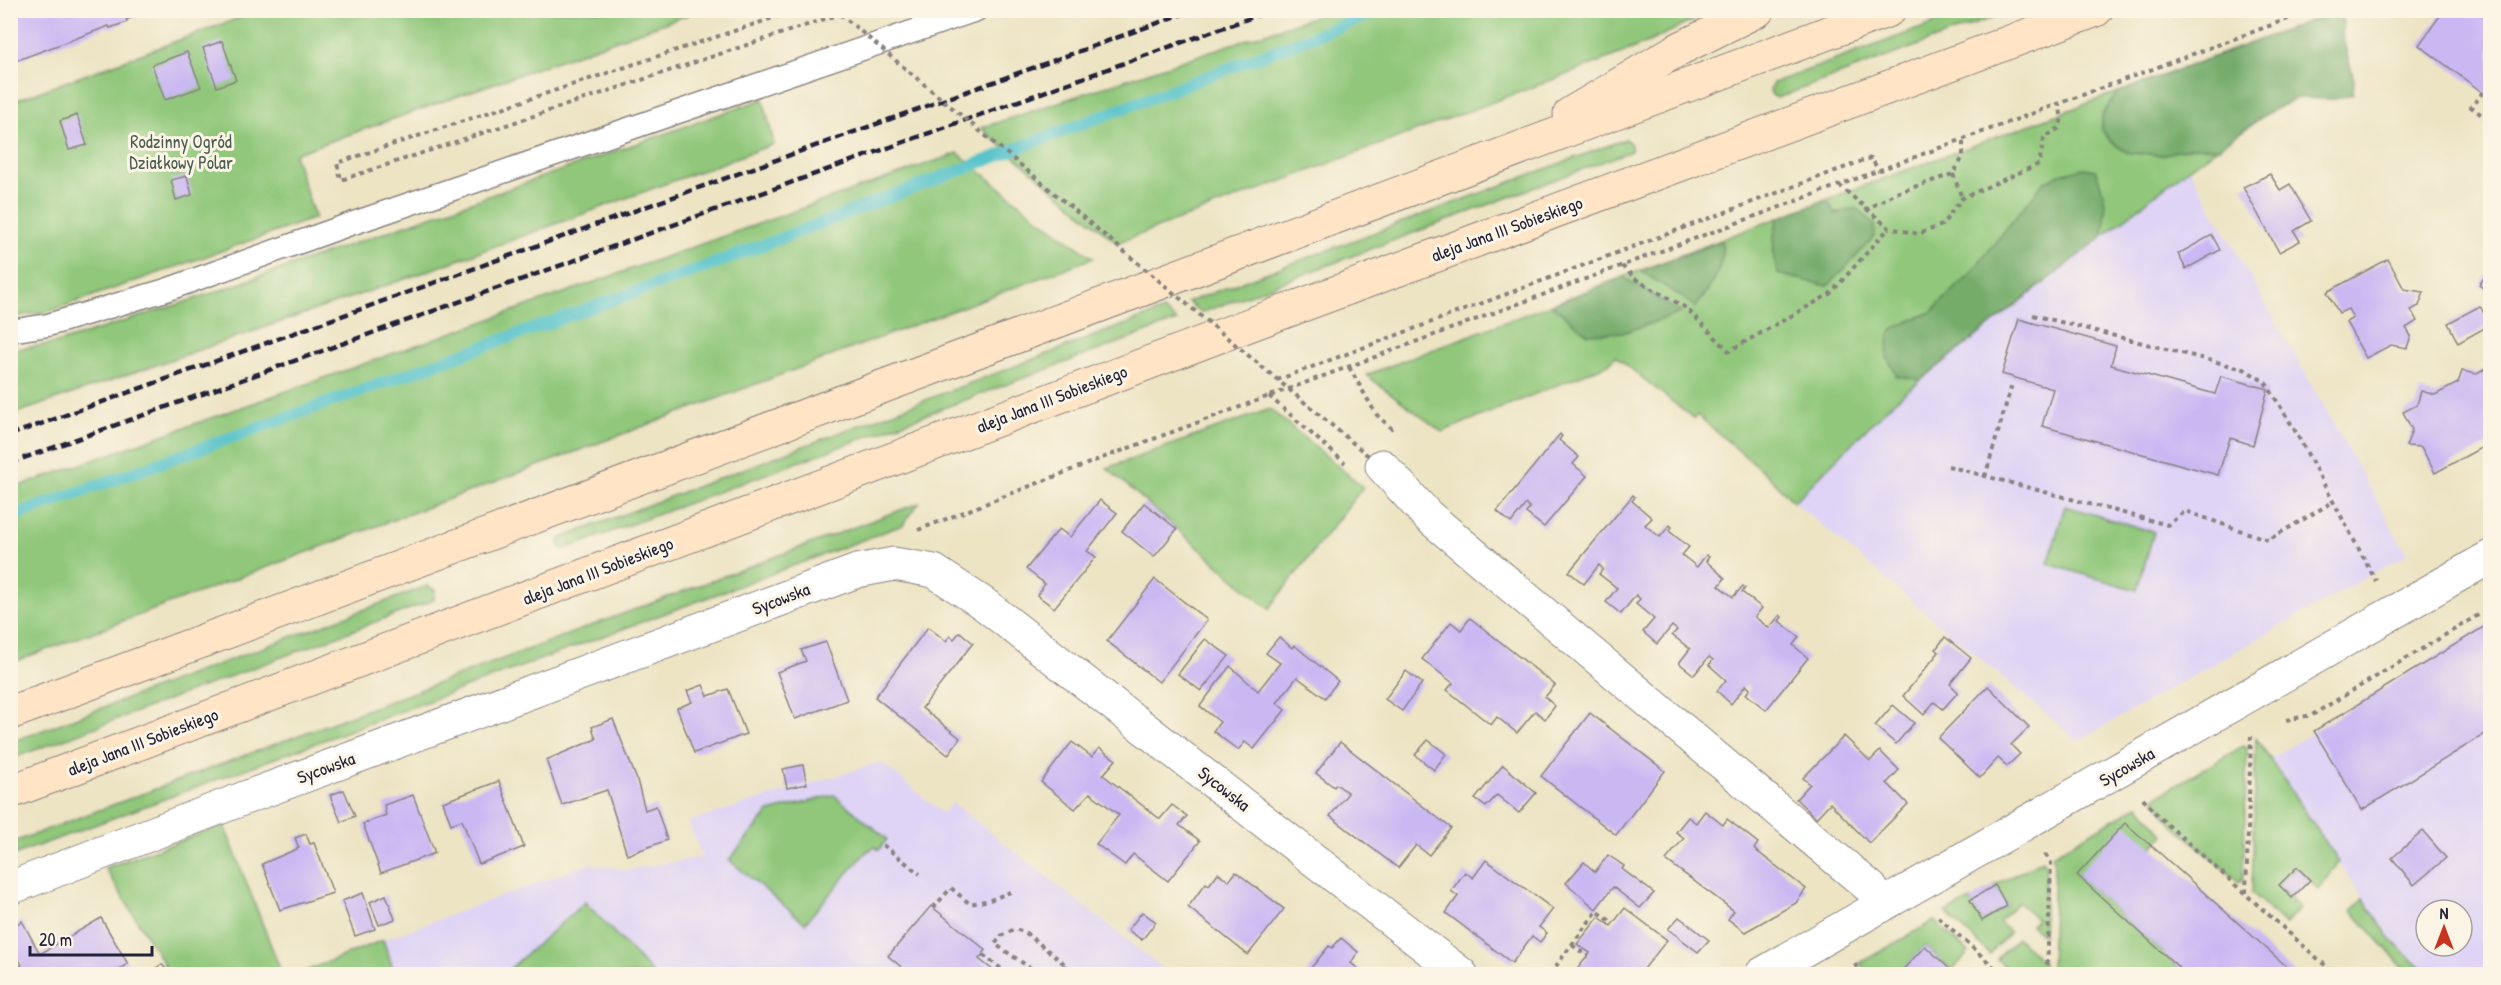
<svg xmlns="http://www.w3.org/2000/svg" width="2501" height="985" font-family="'Patrick Hand',sans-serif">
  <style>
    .built { fill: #dfd4f5; fill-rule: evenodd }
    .green { fill: #90c77a; stroke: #59745a; stroke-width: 1.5 }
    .forest { fill: #74ac6a; stroke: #4b6752; stroke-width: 1.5 }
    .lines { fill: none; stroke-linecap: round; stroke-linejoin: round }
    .stream { stroke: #54c2ca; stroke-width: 12 }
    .building { fill: #cab8f3 }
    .service-casing { stroke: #888380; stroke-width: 25 }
    .minor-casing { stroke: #888380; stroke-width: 35 }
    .secondary-casing { stroke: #888380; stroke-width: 35 }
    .path { stroke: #888380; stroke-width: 4; stroke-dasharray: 4.5 4.5; stroke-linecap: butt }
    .service { stroke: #fff; stroke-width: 22 }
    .minor { stroke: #fff; stroke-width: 33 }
    .secondary { stroke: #ffe4c6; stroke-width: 33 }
    .rail { stroke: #22223b; stroke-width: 4.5; stroke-dasharray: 9 4.5; stroke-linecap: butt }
    .path-bridge { stroke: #888380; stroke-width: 4; stroke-dasharray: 4.5 4.5; stroke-linecap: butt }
    .labels { text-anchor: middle; stroke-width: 6; stroke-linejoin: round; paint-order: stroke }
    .park-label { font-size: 18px; fill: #485c51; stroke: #fcf5e5 }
    .street-label { font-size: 18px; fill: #22223b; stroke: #fcf5e5 }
  </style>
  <rect width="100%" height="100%" fill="#fcf5e5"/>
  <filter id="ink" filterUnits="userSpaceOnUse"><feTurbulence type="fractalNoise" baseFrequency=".0167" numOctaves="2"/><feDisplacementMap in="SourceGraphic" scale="12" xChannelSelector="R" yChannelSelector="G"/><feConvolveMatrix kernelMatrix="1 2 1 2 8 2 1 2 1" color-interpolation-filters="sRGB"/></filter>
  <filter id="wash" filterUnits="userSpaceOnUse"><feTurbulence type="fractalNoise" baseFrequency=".008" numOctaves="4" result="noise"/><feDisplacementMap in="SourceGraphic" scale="24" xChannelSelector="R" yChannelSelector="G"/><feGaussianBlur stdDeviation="1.35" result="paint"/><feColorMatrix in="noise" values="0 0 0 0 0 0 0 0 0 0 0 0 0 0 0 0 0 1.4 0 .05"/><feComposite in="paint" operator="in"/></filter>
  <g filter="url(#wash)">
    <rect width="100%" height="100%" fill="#ede4c4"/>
    <g class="built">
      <path d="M2189,168L2407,554L2078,741L1794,502L1892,403Z"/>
      <path d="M2490,623V974H2427L2391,940L2270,759ZM2426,910H2462V946H2426Z"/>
      <path d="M881,762L942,813L953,803L1170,974H395L383,940L589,864L627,870L702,857L688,822Z"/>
    </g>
    <g class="green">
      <path d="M1334,10H1713V11L1644,44L1589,66L1117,243L981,128Z"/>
      <path d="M1970,10L2010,11L1777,98L1772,95L1770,90L1773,83Z"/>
      <path d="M258,11H689L690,14L294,154L315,218L47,312L11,317V102Z"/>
      <path d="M2338,11L2265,115L2189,168L1892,403L1794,502L1765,473L1697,415L1694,419L1615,356L1609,364L1442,432L1366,375L1820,202Z"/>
      <path d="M763,99L774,144L422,273L11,415V350L57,343L216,292Z"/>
      <path d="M1626,139L1631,145V151L1201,313L1188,302Z"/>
      <path d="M958,153L1035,216L1093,258L11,663V489Z"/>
      <path d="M1163,310L1177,321L565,549L561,548L559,542L561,538Z"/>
      <path d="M1270,409L1363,487L1269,609L1107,468Z"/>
      <path d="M919,503L903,525L11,856V843Z"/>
      <path d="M2065,506L2154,532L2137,590L2048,564Z"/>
      <path d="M427,586L435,590L434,599L431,601L11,759V742Z"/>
      <path d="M2256,738L2339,862L2319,890L2297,867L2279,885L2300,908L2285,925L2252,893Z"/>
      <path d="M2243,746L2247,748L2243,878L2239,882L2171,823L2154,798Z"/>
      <path d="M834,795L887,839L879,850L875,847L866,852L805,923L729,860L769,812Z"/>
      <path d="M2139,805L2164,835L2153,847L2078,875L2186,974H2051L2054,860L2052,855Z"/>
      <path d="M224,825L282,974H170L105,868Z"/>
      <path d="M2043,860L2046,865L2043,935L2031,925L2037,919L2018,902L1999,922L2010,932L1990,954L1946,913L1970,900L1983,921L2007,906L1995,885Z"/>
      <path d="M2363,899L2391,940L2427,974H2409L2352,911Z"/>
      <path d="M585,902L653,974H504Z"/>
      <path d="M1934,921L1969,952L1952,971L1925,946L1899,974H1867L1860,963Z"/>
      <path d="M2017,938L2043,962L2042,974H2014L1997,959Z"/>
      <path d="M383,940L395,974H298Z"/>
    </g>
    <g class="forest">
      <path d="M2337,11L2343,20L2342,35L2354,80L2353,94L2334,99L2296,98L2265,115L2218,148L2192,147L2162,155L2128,153L2111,142L2102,130V115L2117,93Z"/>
      <path d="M2084,168L2095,170C2105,193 2109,213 2102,237L1921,380L1897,376L1887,357L1889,335L1894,328L1931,312L1968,276L2044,182L2060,174Z"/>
      <path d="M1820,202L1829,203L1835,214L1856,208L1874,223L1875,236L1828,286L1778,274C1772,253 1772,239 1778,218Z"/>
      <path d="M1722,241C1725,267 1711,288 1695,307L1681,296L1640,271Z"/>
      <path d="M1623,277L1681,313L1625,332L1588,334L1551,305Z"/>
    </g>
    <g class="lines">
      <path class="stream" d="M10,517L713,264L1382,10"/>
    </g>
    <g id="blocks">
      <g class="building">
        <path d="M10,10H142L143,13L126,20L127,22L110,28L109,26L10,63Z"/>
        <path d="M2444,10H2490V98L2419,45Z"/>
        <path d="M222,41L236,80L217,87L203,48Z"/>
        <path d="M187,52L201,87L165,100L152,65Z"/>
        <path d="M77,115L87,145L69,150L60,121Z"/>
        <path d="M2270,174L2280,190L2290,184L2311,221L2294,231L2300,241L2279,252L2243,187Z"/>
        <path d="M187,176L192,195L176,200L171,180Z"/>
        <path d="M2212,235L2220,250L2186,269L2178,254Z"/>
        <path d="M2388,259L2404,289L2424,292L2419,306L2411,310L2417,321L2406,328L2411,336L2407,348L2391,345L2366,358L2346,322L2353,318L2348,309L2339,313L2327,292Z"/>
        <path d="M2490,269V293L2479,285Z"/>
        <path d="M2480,306L2490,325L2458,343L2448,323Z"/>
        <path d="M2019,319L2116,346L2111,365L2215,394L2221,376L2268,389L2253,445L2230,438L2218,475L2042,426L2053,389L2002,374Z"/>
        <path d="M2490,366V443L2435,473L2421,447L2406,446L2412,430L2403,412L2417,405L2421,391L2435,395L2458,383L2462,371L2477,374Z"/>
        <path d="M1560,434L1562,436L1559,440L1579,457L1573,464L1587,476L1544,527L1526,513L1530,508L1526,504L1511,523L1497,511Z"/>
        <path d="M1633,495L1635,497L1632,501L1652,518L1645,525L1660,537L1670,525L1672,527L1669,531L1689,547L1682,555L1697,567L1706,555L1709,557L1706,561L1725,578L1719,586L1733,597L1743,586L1745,588L1742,592L1762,608L1755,617L1769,628L1780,615L1782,617L1779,621L1799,637L1793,645L1808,658L1766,710L1746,694L1750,689L1746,685L1731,704L1717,691L1726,680L1709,665L1713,660L1709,657L1694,675L1679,663L1690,649L1672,635L1677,630L1672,626L1657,644L1643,632L1654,619L1636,604L1640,599L1636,595L1621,614L1606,602L1617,588L1599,574L1603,569L1599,565L1584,584L1569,572Z"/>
        <path d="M1100,500L1117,513L1087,551L1096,557L1054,608L1037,595L1045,584L1026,569L1059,529L1070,537Z"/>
        <path d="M1144,503L1177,529L1154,557L1122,531Z"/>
        <path d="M1155,579L1207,620L1159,682L1107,641Z"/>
        <path d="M1470,618L1555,685L1545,697L1555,706L1545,719L1535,711L1517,733L1497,717L1491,725L1447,690L1453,683L1422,659L1451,622L1461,630Z"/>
        <path d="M2490,623V731L2362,810L2314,731Z"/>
        <path d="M928,627L946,641L950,636L954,639L960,632L973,643L922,708L960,738L948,755L875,697Z"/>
        <path d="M1279,637L1292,648L1294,645L1338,681L1325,698L1297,677L1277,703L1285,710L1254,749L1245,742L1238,750L1213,731L1220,722L1200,706L1230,666L1258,691L1280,663L1266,653Z"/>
        <path d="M1945,637L1971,658L1950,684L1958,692L1943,709L1934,702L1924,715L1903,696L1939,652L1936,649Z"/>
        <path d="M1205,639L1229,656L1201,691L1178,674Z"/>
        <path d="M826,642L847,700L795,719L777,672L806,661L801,650Z"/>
        <path d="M1406,671L1422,683L1402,711L1385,699Z"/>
        <path d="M703,685L708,696L728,689L746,734L694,753L677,708L692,702L687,691Z"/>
        <path d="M1988,686L2029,727L2011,745L2020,754L2007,766L1998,758L1980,778L1938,738Z"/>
        <path d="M1893,705L1914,723L1896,744L1875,726Z"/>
        <path d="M1590,713L1665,771L1616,835L1541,776Z"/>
        <path d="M613,719L637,780L645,810L656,806L667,840L627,855L607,790L562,805L546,760L596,739L592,727Z"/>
        <path d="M1844,736L1870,761L1880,751L1899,770L1887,783L1908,804L1869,843L1830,803L1816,818L1796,799L1810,784L1803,778Z"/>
        <path d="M1428,740L1446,754L1434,770L1415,755Z"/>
        <path d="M1072,742L1092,757L1099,748L1116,760L1103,775L1160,819L1172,805L1187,816L1179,825L1200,841L1168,881L1133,854L1125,865L1096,844L1119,815L1090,793L1075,809L1041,782Z"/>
        <path d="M1340,742L1451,828L1429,855L1416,845L1398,868L1330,816L1348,793L1336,784L1334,787L1316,773Z"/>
        <path d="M803,765L807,784L787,788L783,769Z"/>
        <path d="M1503,765L1536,793L1519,813L1497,795L1486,807L1475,799Z"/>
        <path d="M499,781L524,847L479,864L462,820L451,824L443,802Z"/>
        <path d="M344,790L355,816L341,822L330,795Z"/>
        <path d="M413,795L435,853L381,873L363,824L386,815L384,805Z"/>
        <path d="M1705,811L1723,825L1727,819L1758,843L1754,849L1806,889L1796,903L1745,932L1728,919L1734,911L1666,860L1684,838L1676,832L1688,817L1696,823Z"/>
        <path d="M2125,823L2153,847L2295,974H2186L2077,875Z"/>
        <path d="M2423,831L2446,858L2414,885L2392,858Z"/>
        <path d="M306,834L310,844L314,843L333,893L280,910L262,864L299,848L295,838Z"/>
        <path d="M1608,855L1624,866L1622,869L1654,893L1640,908L1613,887L1596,909L1566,883L1584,862L1595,872Z"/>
        <path d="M1486,860L1553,909L1539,927L1547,933L1540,942L1532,936L1512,963L1446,913L1458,896L1451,891L1465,872L1473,878Z"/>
        <path d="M2297,867L2310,880L2292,898L2279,885Z"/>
        <path d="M1236,872L1284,909L1248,955L1188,907L1206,883L1209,885L1218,873L1229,881Z"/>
        <path d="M1995,885L2007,906L1982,921L1970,900Z"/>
        <path d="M363,893L375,929L355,936L342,901Z"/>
        <path d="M386,895L395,919L379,925L370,902Z"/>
        <path d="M931,906L986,950L979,959L998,974H910L888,956Z"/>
        <path d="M1625,908L1667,940L1640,974H1578L1575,972L1590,953L1577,944L1599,917L1611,926Z"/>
        <path d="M1142,912L1156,922L1142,940L1128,930Z"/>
        <path d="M1679,917L1709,940L1698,952L1668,929Z"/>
        <path d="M101,918L128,964L110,974H10V972L22,965L10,944V928L22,921L40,954Z"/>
        <path d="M1341,938L1358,952L1351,963L1365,974H1306L1329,946L1332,948Z"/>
        <path d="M1925,946L1952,971L1957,974H1899Z"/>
        <path d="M162,964L169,974H147Z"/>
      </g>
    </g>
  </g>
  <g filter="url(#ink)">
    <use href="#blocks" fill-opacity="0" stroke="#888380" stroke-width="1.5"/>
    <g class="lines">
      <g class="service-casing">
        <path id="service" d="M10,331L48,325L166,290L342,227L976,10"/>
      </g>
      <g class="minor-casing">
        <g id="minor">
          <path d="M1382,466L1428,516L1871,888L1881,906"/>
          <path d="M10,888L250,796L857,571L894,564L934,571L984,604L1461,974"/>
          <path d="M1762,974L2490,557"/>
        </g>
      </g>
      <g class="secondary-casing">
        <g id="secondary">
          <path d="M1570,114L1677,50L1758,10"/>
          <path d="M10,713L1889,10"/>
          <path d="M10,792L1262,320L2096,10"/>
        </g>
      </g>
      <g class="path">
        <path d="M797,10L337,163L341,180L840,14"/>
        <path d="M2483,92L2471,107L2490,121"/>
        <path d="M1953,174L1962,198"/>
        <path d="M1839,185L1889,228L1919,234L1942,225L1962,198L2039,164L2044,138L2059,128L2062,118L2059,105"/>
        <path d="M1865,210L1896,193L1953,174L1963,157V141"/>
        <path d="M1622,266L1637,280L1686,308L1729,351L1830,294L1889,228"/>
        <path d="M2033,315L2244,369L2265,382L2293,427L2376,581"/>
        <path d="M1349,367L1376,414L1391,428L1390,430"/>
        <path d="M1277,380L1862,161L1871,158L1879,171"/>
        <path d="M1269,396L1345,463"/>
        <path d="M1948,466L2168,525L2185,511L2268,540L2333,502"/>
        <path d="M1985,477L2012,384"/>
        <path d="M918,530L1102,458L2312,10"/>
        <path d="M2286,720L2312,715L2490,608"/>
        <path d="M2143,798L2158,816L2335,974"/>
        <path d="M883,845L920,874"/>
        <path d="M2045,854L2051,863L2047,974"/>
        <path d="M2246,893L2251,736"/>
        <path d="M933,908L951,888L970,904L990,900L1013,891"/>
        <path d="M1938,917L2002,974"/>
        <path d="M1572,945L1587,956"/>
        <path d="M983,955L1008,974"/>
        <path d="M1855,964L1860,974"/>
        <path d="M1039,974L995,944L1001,936L1015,929L1026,933L1077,974"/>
        <path d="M1059,974L1066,965"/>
        <path d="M1550,974L1597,911L1613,923"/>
      </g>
      <use href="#service" class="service"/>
      <use href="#minor" class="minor"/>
      <use href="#secondary" class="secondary"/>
      <g class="rail">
        <path d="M10,435L1194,10"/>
        <path d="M10,463L1272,10"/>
      </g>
      <path class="path-bridge" d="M840,14L1371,458"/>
    </g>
  </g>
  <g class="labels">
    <g class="park-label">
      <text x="181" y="148">Rodzinny Ogród<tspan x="181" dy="21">Działkowy Polar</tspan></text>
    </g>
    <g class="street-label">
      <text transform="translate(1507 229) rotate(-20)" y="6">aleja Jana III Sobieskiego</text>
      <text transform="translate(1052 399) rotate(-21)" y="6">aleja Jana III Sobieskiego</text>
      <text transform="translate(598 571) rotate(-21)" y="6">aleja Jana III Sobieskiego</text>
      <text transform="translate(781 599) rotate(-21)" y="6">Sycowska</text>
      <text transform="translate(143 742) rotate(-21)" y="6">aleja Jana III Sobieskiego</text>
      <text transform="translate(2127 767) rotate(-30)" y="6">Sycowska</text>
      <text transform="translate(326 768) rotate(-20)" y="6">Sycowska</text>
      <text transform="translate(1224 789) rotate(38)" y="6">Sycowska</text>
    </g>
  </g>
  <rect width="2501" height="985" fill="none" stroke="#fcf5e5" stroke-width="36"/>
  <g transform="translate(2444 928)"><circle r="28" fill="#fcf5e5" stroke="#a5a1a1" stroke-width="1.5"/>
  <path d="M0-4.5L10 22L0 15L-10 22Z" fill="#c8321e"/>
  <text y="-9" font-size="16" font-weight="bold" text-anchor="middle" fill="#22223b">N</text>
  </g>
  <path d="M30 946v9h122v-9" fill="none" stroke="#22223b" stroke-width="3"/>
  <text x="39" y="946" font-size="18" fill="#22223b" stroke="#fcf5e5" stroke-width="4.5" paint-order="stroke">20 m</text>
</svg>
